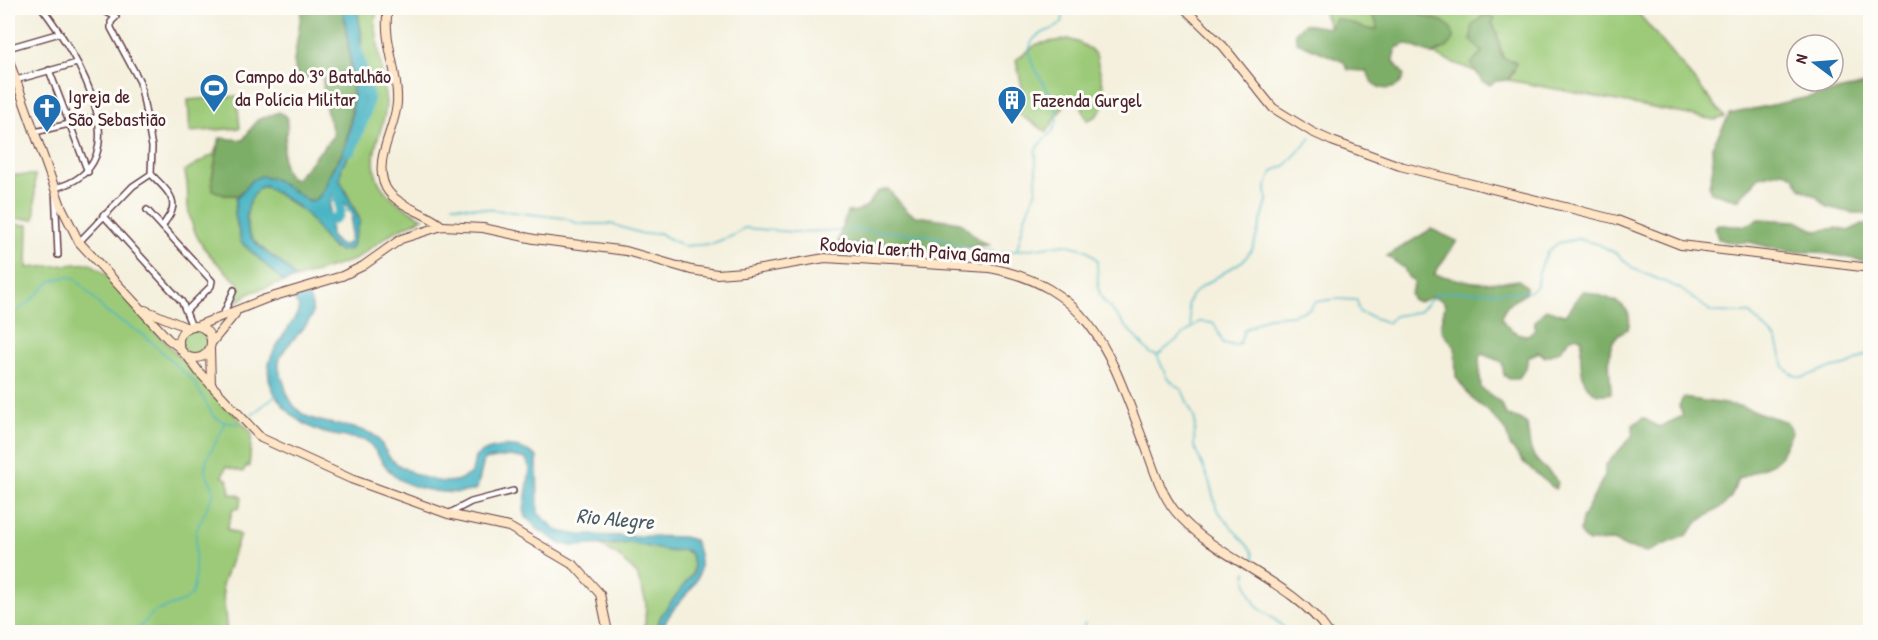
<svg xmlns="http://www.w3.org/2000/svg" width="1878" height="640" font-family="'Patrick Hand',sans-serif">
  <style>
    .green { fill: #9cca78; stroke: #737452; stroke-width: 1.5 }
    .forest { fill: #7dae68; stroke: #64664a; stroke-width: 1.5 }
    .water { fill: #47b4c3; stroke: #486a77; stroke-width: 1.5; fill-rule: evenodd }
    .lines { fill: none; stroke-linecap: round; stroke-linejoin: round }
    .stream { stroke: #47b4c3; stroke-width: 1.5 }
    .river { stroke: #47b4c3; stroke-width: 10 }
    .street-casing { stroke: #643e46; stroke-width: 8 }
    .secondary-casing { stroke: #643e46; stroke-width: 10 }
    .street { stroke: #fff; stroke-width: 5 }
    .secondary { stroke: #fee5c5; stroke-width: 8 }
    .labels { text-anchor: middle; stroke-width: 6; stroke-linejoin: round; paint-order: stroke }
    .poi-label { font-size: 20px; fill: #4a1f2b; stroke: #fdfcf7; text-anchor: start }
    .street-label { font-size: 20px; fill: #4a1f2b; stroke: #fdfcf7 }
    .water-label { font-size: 21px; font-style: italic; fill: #495b68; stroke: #fdfcf7 }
  </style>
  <rect width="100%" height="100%" fill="#fdfcf7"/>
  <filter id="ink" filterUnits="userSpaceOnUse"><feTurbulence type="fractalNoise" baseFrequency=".0167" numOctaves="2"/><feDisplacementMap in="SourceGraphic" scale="12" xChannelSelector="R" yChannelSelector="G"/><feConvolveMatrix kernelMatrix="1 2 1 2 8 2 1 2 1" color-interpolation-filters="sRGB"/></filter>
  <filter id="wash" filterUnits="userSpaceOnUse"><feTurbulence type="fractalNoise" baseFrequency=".008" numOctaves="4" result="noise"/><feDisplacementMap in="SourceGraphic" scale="24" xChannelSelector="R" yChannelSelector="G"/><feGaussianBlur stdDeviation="1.35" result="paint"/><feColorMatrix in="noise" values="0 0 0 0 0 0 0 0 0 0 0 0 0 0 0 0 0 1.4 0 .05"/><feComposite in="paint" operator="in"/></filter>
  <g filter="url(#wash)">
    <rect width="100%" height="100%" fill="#f4f0dd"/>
    <g class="green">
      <path d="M357,8H377L375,22L386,102C386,116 382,125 378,138C364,183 388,198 423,218L392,233L354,260L295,279C282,254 241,249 247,213C248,203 252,195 259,188L265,186L306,213L334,249L348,250L360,220L340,180L342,166L356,143L366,89L360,70L361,32Z"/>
      <path d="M1322,8H1374L1377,29C1364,32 1350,20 1336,19L1330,28Z"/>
      <path d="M1411,8H1634L1725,117L1715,120L1508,80L1514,72L1515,61L1503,58L1497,33L1483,16L1475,23L1476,44L1482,52L1475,59L1477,72L1432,54L1439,52L1454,37C1445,16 1426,22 1411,8Z"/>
      <path d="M1068,39C1079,42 1088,46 1096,55C1098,59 1097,64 1099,68C1104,86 1112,114 1087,120L1082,108L1085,95L1077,98L1070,96L1047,132C1031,122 1017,112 998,104L1007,95L1023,91L1016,60L1037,44Z"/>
      <path d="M237,96L240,128L190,132L188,100Z"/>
      <path d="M220,138L212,178L224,195H239L235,214L241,242L284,282L252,292L232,305L229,303L239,284C213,259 193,244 188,207C187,195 189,182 184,171L214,154Z"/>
      <rect x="8" y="175" width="27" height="44"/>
      <path d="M8,224L28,225L27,268L90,263L108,276L152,328L252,433L249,467L246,466L243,472L226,467L222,476L228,480L230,494L239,495L242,498L239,508L233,509L227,529L240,535L222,585L227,632H8Z"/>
      <circle cx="195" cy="342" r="14"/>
      <path d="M631,543L673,552L682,549L691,554L694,567L691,579L662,614L654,632H636L645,625L646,602L637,574L617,555L601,546Z"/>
    </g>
    <g class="forest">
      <path d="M302,8H343C350,57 360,106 342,154C339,160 334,164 332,169C327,182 325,193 314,201L302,199L274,179L241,191L239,195H224L213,190L212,178L220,138L243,140L257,120L279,112L287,117C290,139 273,162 292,179L297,178L334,135L326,109L322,76L304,78L296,74L294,61Z"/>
      <path d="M1374,8H1411L1423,16L1442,21L1450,27L1454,37L1448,47L1432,54L1406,44L1396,48L1393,60L1404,75C1402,89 1384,93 1373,83C1370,80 1369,74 1366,71L1348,70L1344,62L1297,42L1295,33L1304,24L1329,28L1336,19C1350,20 1364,32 1377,29V23L1372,16Z"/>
      <path d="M1485,14L1495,19L1492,23C1500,33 1496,47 1503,58L1515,61L1516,65L1508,80L1496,81L1490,85L1483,82L1471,64L1482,52L1471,40L1472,26Z"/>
      <path d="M1870,84V213H1853L1827,207L1817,197L1800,188L1794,176L1783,171L1759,177L1738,200L1711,192L1709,187L1713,167L1712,147L1730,114Z"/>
      <path d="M888,189L906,210L916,216L960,222L979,240L989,245L956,248V253L837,244L847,212C864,212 869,205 877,192Z"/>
      <path d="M1758,219L1797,221L1816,231L1836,228L1848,231L1861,225H1870V262L1818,252H1788L1749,242L1733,243L1718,239L1715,227L1718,224C1733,227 1745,228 1758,219Z"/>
      <path d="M1431,229L1457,241L1434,274C1471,283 1481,285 1519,280L1526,287L1525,294L1508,304L1501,317C1506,328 1517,335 1528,335L1535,329V321L1546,309L1564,315C1574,310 1574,297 1584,291C1605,297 1637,302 1628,329C1601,338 1611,372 1611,393C1579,402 1579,360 1582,339L1576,336L1569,339L1560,351L1545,357L1539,352L1528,357L1526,368L1518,379H1509L1504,375L1502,362L1482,354L1479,357L1481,388L1500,402L1507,416L1518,418L1527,424C1529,435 1528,449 1535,458C1542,469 1552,471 1558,483L1555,489L1526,465L1510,446L1506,431L1489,412L1471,398L1456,377L1455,347L1442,331L1441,324L1445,306L1443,301L1432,297L1419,302L1413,300L1410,294L1415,282L1408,277L1404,268L1387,256Z"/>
      <path d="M1683,398L1739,406L1787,422L1792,432L1780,457L1773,463L1738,479L1731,497L1723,506L1699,521L1687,535L1647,552L1628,548L1613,541L1589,542L1583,538L1580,531L1582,519L1605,475V466L1633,435V425L1643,418L1659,427L1683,416L1679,406Z"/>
    </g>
    <g class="water">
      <path d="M343,8H357L361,32L360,70L366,89L356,143L342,166L340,180L360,221L351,249L340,251C323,245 318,225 305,213C294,202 278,195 265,186L259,188C252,195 248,203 247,214C241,249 282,254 295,279L284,282L241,242L235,214L236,199L252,180L261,176L274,179L309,201C323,201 325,186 330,174C333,167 338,162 342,155C362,107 350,56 343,8ZM336,192L352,213L350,241L345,245H339L331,237C330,221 329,209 332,194Z"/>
      <path d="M303,291C334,322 279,338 279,365C278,371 284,381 285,387C298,433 338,417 372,434C381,438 384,452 391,459C406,472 435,485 455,481C461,480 467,475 472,473L475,457C492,444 520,442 537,457L538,513L558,531L579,535L684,537L694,540C716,588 673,594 661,632H654L662,614L694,572L691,554L686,550L668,551L631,543L572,546L561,544L539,530L526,517L524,510L530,469L526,459L510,456L484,460L477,489C457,497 414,491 396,477C383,468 378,451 367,441C353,437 339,437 325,433C296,425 255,389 273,353C279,340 290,327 297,314L299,307L290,294Z"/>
    </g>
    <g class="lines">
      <g class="stream">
        <path d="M1795,8L1810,10L1841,8"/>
        <path d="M1868,8L1870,9"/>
        <path d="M453,205L564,218L579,224H611L643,234L659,233L683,246L711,244L732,236L744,228L792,232L863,230L926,235L941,238L961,247L1000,253L1065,244L1087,250L1097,260L1098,288L1102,299L1137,339L1151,354L1157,355L1167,378L1182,390L1195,420L1194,446L1209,481L1217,510L1252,551L1254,558L1251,563"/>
        <path d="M340,210L352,212"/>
        <path d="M1017,250L1025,217L1036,190V150C1041,138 1055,135 1057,121C1062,93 1017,64 1033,40C1040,31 1053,31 1061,24L1063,18L1061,8"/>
        <path d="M8,317L28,303L51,281L66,277L75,278L107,313L144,335L195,383L213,416L224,422L239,424"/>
        <path d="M1191,326L1188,304L1191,296L1201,287L1244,260L1253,248L1267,202L1266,187L1273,171L1285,166L1311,138"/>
        <path d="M1158,355L1199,322L1214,323L1223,343L1235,346L1240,343L1244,330L1268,317L1292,315L1310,309L1315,302L1335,299L1357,300L1359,312L1388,323L1394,316L1418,312L1437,294L1447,292H1529L1537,286L1538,275L1547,252L1558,243L1578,239L1598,244L1617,254L1634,269L1679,288L1712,312L1749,313L1777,340L1784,367C1804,387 1809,372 1827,369C1851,365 1850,365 1870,352"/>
        <path d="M249,417L276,395"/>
        <path d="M1246,572C1244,581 1252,600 1258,607C1268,617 1279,619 1287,632"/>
        <path d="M135,632L154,612L184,601L192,594L195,578L196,531L214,493C214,483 206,479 205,470C204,455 222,438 224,423"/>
        <path d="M1081,632L1085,623"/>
      </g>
      <g class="river">
        <path d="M351,151L365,116L369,98L357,49"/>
        <path d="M318,212L333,220L339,215L340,207L334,180"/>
      </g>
    </g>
  </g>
  <g filter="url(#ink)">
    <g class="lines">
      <g class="street-casing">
        <g id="street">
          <path d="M42,8C76,52 145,165 55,188L58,255"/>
          <path d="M98,8L116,17L111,22V28L140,82L152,147L151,174"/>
          <path d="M8,48L60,33"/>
          <path d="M49,70L88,172"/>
          <path d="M16,80L77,63"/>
          <path d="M35,132L99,117"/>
          <path d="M151,174C159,183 177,196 172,210C170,217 164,221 163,227"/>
          <path d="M147,210L212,281L211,286L187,310"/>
          <path d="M103,215L182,302L192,327"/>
          <path d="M79,242L133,186L151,174"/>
          <path d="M223,315L234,290"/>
          <path d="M448,514L471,502L513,491"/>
        </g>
      </g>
      <g class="secondary-casing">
        <g id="secondary">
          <path d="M388,8C382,41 399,70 397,103C395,130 372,161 386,188C397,207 426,212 442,226"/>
          <path d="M1184,8L1224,47L1273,108L1312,132L1332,141L1400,166L1617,220L1681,245L1870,268"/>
          <path d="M8,58L61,206L79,242L168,339L180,348"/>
          <path d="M145,310L188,328"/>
          <circle cx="195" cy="342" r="16"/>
          <path d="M197,326L265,299L342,276L363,266L401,239L442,226L483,228L534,239L626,251L691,270L717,274L743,272L825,258L990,268C1094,288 1111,357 1145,445C1153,467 1160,492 1175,511C1214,559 1294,581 1328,632"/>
          <path d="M212,342L235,314"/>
          <path d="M210,349L211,385"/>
          <path d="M188,357L199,372L261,438L351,479L448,514L509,527L575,566L600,594L608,632"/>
        </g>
      </g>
      <use href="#street" class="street"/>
      <use href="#secondary" class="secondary"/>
    </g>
  </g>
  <defs>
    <g id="stadium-pin" transform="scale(1.5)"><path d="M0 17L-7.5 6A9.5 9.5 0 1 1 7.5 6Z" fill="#1f6fb2" stroke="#fdfcf7"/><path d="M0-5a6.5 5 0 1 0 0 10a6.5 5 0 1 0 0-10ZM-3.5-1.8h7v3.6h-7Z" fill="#fff"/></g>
    <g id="building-pin" transform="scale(1.5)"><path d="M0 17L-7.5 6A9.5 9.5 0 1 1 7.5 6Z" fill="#1f6fb2" stroke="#fdfcf7"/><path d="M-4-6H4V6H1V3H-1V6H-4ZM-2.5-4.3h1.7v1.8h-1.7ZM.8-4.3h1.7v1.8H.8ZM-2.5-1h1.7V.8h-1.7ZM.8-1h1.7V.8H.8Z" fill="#fff"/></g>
    <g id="church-pin" transform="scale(1.5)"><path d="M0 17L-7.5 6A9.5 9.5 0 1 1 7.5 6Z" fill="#1f6fb2" stroke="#fdfcf7"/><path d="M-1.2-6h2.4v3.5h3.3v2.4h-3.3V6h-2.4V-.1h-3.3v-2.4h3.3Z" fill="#fff"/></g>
  </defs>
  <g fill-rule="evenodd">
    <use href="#stadium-pin" x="214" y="88"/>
    <use href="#building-pin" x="1012" y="100"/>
    <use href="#church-pin" x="47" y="108"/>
  </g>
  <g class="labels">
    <g class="poi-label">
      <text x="235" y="83">Campo do 3º Batalhão<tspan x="235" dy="23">da Polícia Militar</tspan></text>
      <text x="68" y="103">Igreja de<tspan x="68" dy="23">São Sebastião</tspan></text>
      <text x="1033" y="107">Fazenda Gurgel</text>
    </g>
    <g class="street-label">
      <text transform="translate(915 250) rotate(4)" y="7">Rodovia Laerth Paiva Gama</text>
    </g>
    <g class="water-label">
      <text transform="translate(615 519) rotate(5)" y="7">Rio Alegre</text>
    </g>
  </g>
  <rect width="1878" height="640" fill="none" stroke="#fdfcf7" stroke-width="30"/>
  <g transform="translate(1815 63) rotate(286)"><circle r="28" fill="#fdfcf7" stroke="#b5a4a5" stroke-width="1.5"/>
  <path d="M0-4.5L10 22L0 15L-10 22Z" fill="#1f6fb2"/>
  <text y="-9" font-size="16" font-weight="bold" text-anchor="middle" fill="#4a1f2b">N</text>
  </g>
</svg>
